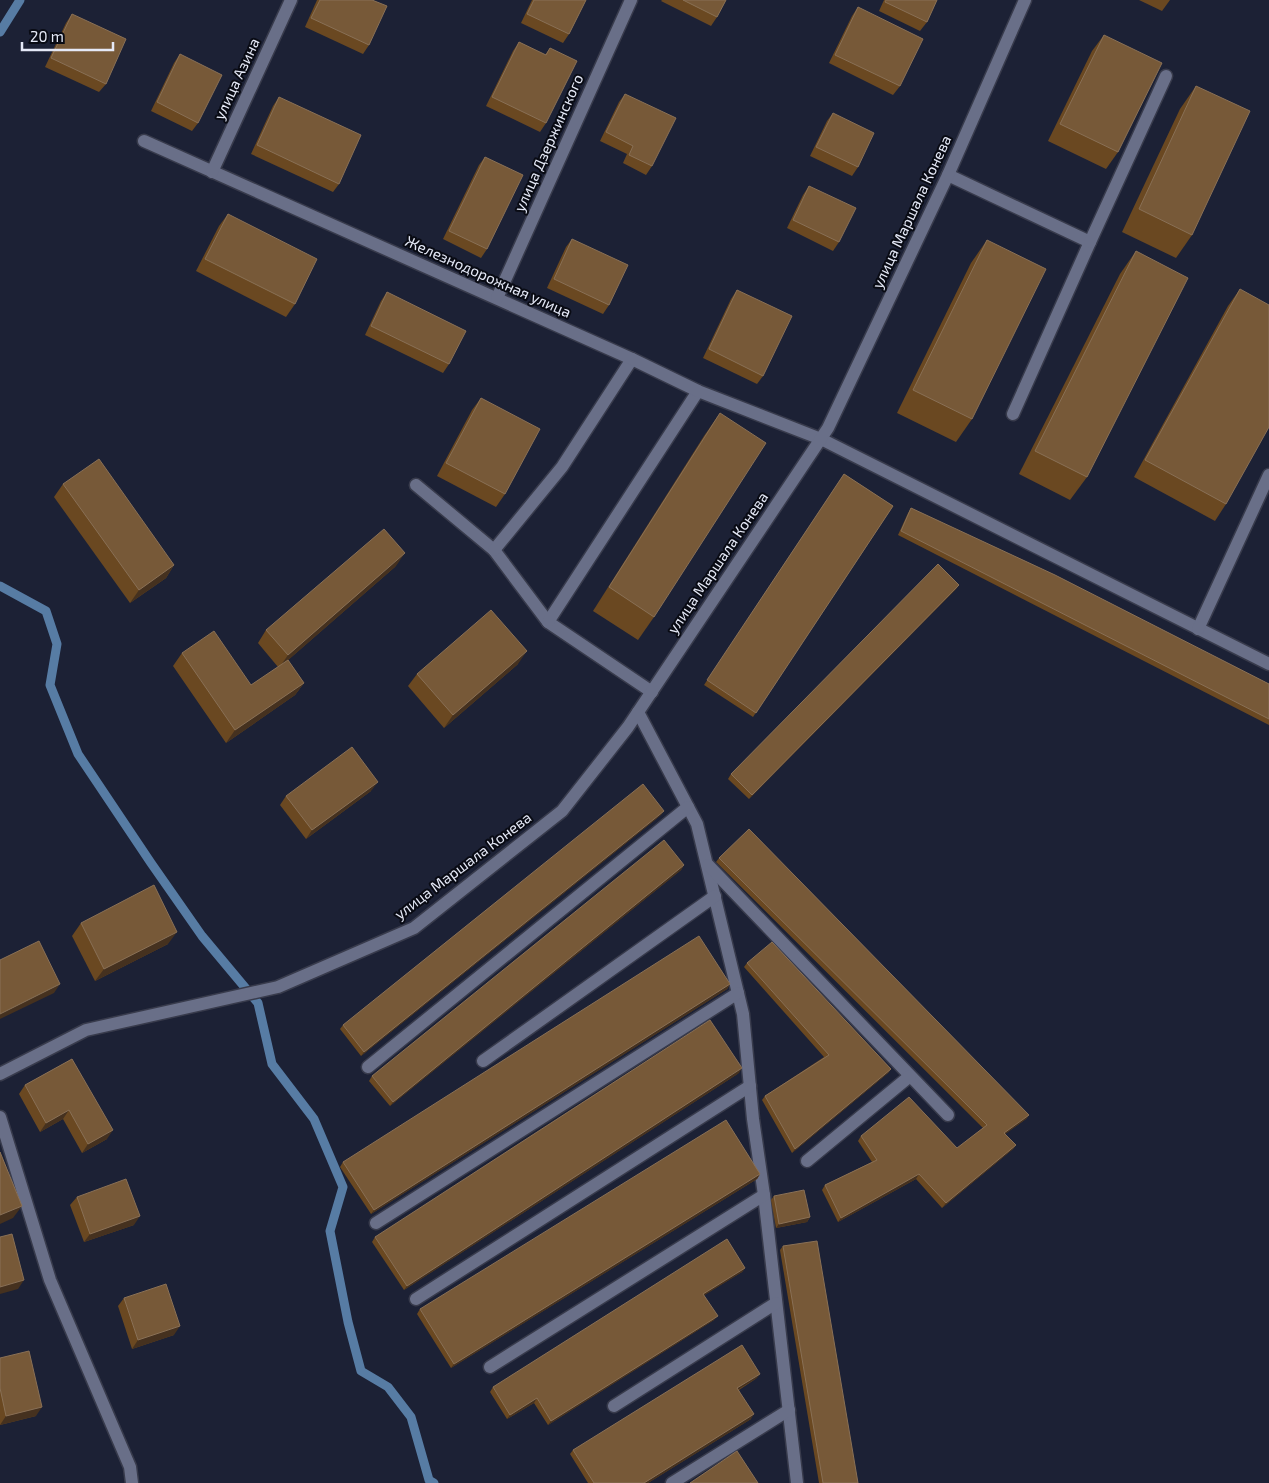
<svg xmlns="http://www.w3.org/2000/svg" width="1269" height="1483" font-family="'Exo 2',sans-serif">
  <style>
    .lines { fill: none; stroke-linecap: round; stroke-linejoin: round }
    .stream { stroke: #577ca4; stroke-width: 9 }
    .lane-casing { stroke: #383b4c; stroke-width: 15 }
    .street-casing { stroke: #383b4c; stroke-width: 15 }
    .lane { stroke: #696f88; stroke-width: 12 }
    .street { stroke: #696f88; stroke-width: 12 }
    .wall { fill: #6a4821 }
    .shaded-wall { fill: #45311f }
    .building { fill: #775938; stroke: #897056 }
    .labels { text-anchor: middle; stroke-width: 4; stroke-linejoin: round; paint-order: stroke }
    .street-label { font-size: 15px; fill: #e5e9f7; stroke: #090b14 }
  </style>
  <rect width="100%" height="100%" fill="#1c2135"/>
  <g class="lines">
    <g class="stream">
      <path d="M0,32L20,0"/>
      <path d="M0,586L46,611L57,644L50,685L78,754L151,863L202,936L258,1003L272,1064L314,1119L343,1187L330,1231L348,1322L361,1371L388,1387L411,1417L429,1480L434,1483"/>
    </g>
    <g class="lane-casing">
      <g id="lane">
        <path d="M948,175L1090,242L1013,414"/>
        <path d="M1090,242L1166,76"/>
        <path d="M821,439L1269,664"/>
        <path d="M416,485L494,550L548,622L652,692"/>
        <path d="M494,550L562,467L632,359"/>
        <path d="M548,622L698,391"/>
        <path d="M1198,629L1269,475"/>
        <path d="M638,712L697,824L743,1014L753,1119L764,1195L797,1483"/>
        <path d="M708,865L948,1115"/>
        <path d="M483,1061L715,896"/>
        <path d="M368,1067L688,807"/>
        <path d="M807,1161L910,1076"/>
        <path d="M376,1223L738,993"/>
        <path d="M416,1299L750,1086"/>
        <path d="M490,1367L764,1195"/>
        <path d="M614,1406L776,1303"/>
        <path d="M672,1483L789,1410"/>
      </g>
    </g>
    <g class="street-casing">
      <g id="street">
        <path d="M144,141L632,359L698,391L821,439"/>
        <path d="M212,172L291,0"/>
        <path d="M497,298L631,0"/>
        <path d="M0,1074L86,1030L278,987L414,928L562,811L628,727L828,428L948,175L1025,0"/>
        <path d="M0,1117L50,1280L130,1467L132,1483"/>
      </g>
    </g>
    <use href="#lane" class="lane"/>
    <use href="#street" class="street"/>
  </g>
  <g class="wall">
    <path d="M317,0H372L369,45L363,54L305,27Z"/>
    <path d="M532,0H586L569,34L563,43L521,23Z"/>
    <path d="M662,0H726L717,17L711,26L661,1Z"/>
    <path d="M884,0H937L927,22L920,31L879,11Z"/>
    <path d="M1139,0H1170L1162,11Z"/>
    <path d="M858,7L900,86L893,95L829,63L852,16Z"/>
    <path d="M72,14L106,84L99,92L45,67L66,23Z"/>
    <path d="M1104,35L1118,152L1106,169L1048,141L1092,51Z"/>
    <path d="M519,42L545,55L550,48L546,123L540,132L486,106L513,51Z"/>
    <path d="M180,54L198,123L192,131L151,111L174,63Z"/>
    <path d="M1196,86L1192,235L1176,258L1122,232L1180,109Z"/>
    <path d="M625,94L652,166L646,175L623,163L627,154L600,141L619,102Z"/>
    <path d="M279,97L339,184L333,192L251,154L273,106Z"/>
    <path d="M833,113L858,167L852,176L810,156L827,121Z"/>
    <path d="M485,157L487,249L481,258L443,239L479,165Z"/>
    <path d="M809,186L839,242L833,251L787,228L803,195Z"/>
    <path d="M228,214L295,304L286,317L196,271L219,226Z"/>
    <path d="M572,239L609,305L603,314L547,288L566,247Z"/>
    <path d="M987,240L972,419L956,442L897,413L971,263Z"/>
    <path d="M1136,251L1087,477L1070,500L1019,474L1120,274Z"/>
    <path d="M1240,289L1226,504L1215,521L1134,477L1228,306Z"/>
    <path d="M737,290L763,376L757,384L703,358L731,299Z"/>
    <path d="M387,292L449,364L443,373L365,335L381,301Z"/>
    <path d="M481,398L505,494L496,507L437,476L472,410Z"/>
    <path d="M720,413L654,617L638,640L593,611L704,436Z"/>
    <path d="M844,474L893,506L753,717L704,685Z"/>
    <path d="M63,484L174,565L166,578L130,603L54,497Z"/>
    <path d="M911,508L1269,684V725L898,535L908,513Z"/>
    <path d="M396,566L288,660L304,683L295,695L226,743L173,666L182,653L251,685L278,667L258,643L266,630Z"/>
    <path d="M959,585L956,589L749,799L728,779L731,774Z"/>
    <path d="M518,664L444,728L408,686L417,674Z"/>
    <path d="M371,791L306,839L280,805L286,796Z"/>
    <path d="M661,815L361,1056L340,1029L343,1025Z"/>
    <path d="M719,858L1029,1115L1026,1119L1005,1134L1016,1145L1013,1149L942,1208L916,1179L838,1222L822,1190L825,1185L872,1162L858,1141L861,1136L957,1148L983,1128L716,862Z"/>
    <path d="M684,865L681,870L390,1106L369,1081L372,1076Z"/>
    <path d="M81,923L168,944L95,981L72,936Z"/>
    <path d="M747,963L891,1069L888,1073L792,1153L762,1100L765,1096L824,1057L744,967Z"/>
    <path d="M730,984L727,989L371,1214L340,1167L343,1162Z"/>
    <path d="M72,1059L107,1139L82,1153L63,1119L40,1132L19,1094L25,1085Z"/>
    <path d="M739,1073L404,1290L372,1242L375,1237Z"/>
    <path d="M760,1174L757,1179L451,1368L417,1314L420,1309Z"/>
    <path d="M774,1196L810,1217L807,1222L776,1228L771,1200Z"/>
    <path d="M77,1197L134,1225L84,1242L70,1205Z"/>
    <path d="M783,1246L858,1483H819L780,1250Z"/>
    <path d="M745,1268L742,1272L704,1295L714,1320L548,1425L534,1403L507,1419L490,1392L493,1387Z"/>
    <path d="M124,1298L174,1335L132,1349L118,1306Z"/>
    <path d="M0,1358L36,1416L0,1425Z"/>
    <path d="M757,1378L739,1390L751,1419L648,1483H588L570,1454L573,1450Z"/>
  </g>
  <g class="shaded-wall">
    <path d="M405,553L396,566L279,668L288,655Z"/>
    <path d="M174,565L166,578L130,603L139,590Z"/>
    <path d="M959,585L956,589L749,799L752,795Z"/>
    <path d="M527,651L518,664L444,728L453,715Z"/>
    <path d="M304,683L295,695L226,743L235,730Z"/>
    <path d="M378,782L371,791L306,839L312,830Z"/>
    <path d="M664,811L661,815L361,1056L364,1052Z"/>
    <path d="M684,865L681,870L390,1106L393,1102Z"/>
    <path d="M177,932L168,944L95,981L104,969Z"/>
    <path d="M60,984L54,993L0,1019V1014Z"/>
    <path d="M730,984L727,989L371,1214L374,1210Z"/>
    <path d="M742,1068L739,1073L404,1290L407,1286Z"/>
    <path d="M891,1069L888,1073L792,1153L795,1149Z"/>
    <path d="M69,1110L63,1119L40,1132L46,1123Z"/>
    <path d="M1029,1115L1026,1119L1001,1137L1004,1133Z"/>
    <path d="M113,1130L107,1139L82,1153L88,1144Z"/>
    <path d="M1016,1145L1013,1149L942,1208L946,1203Z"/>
    <path d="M760,1174L757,1179L451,1368L454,1364Z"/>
    <path d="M919,1174L916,1179L838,1222L841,1218Z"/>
    <path d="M22,1206L13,1218L0,1224V1215Z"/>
    <path d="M140,1216L134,1225L84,1242L90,1234Z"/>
    <path d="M810,1217L807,1222L776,1228L779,1224Z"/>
    <path d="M745,1268L742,1272L700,1298L703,1294Z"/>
    <path d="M24,1280L18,1289L0,1294V1287Z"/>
    <path d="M718,1316L714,1320L548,1425L551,1421Z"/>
    <path d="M180,1326L174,1335L132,1349L138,1340Z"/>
    <path d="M760,1374L757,1378L734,1392L737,1388Z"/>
    <path d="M537,1398L534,1403L507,1419L510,1415Z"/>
    <path d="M42,1407L36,1416L0,1425L6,1416Z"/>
    <path d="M754,1414L751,1419L648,1483H644Z"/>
  </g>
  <g class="building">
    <path d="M320,0H372L387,6L369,45L311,18Z"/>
    <path d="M534,0H586L569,34L527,14Z"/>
    <path d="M683,0H726L717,17Z"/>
    <path d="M886,0H937L927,22L885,2Z"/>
    <path d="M858,7L923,39L900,86L835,55Z"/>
    <path d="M72,14L126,39L106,84L51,58Z"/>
    <path d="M1104,35L1162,63L1118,152L1060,124Z"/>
    <path d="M519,42L546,55L550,48L577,61L546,123L492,97Z"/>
    <path d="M180,54L222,75L198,123L157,102Z"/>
    <path d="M1196,86L1250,111L1192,235L1139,209Z"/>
    <path d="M625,94L676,118L652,166L629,155L633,146L606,132Z"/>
    <path d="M279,97L361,135L339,184L257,145Z"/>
    <path d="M833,113L874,133L858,167L816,147Z"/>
    <path d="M485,157L523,175L487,249L449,231Z"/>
    <path d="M809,186L856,208L839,242L793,220Z"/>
    <path d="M228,214L317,259L295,304L205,259Z"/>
    <path d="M572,239L628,265L609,305L554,279Z"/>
    <path d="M987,240L1046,269L972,419L913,390Z"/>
    <path d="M1136,251L1188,278L1087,477L1035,451Z"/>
    <path d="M1240,289L1269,305V427L1226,504L1145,460Z"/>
    <path d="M737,290L792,316L763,376L709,349Z"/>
    <path d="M387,292L466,331L449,364L371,326Z"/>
    <path d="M481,398L540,429L505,494L446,463Z"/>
    <path d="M720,413L766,443L654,617L609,587Z"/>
    <path d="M99,459L174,565L139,590L63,484Z"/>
    <path d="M844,474L893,506L756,713L707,680Z"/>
    <path d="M911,508L1055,575L1269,684V719L901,531Z"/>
    <path d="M384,529L405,553L288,655L266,630Z"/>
    <path d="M938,564L959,585L752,795L731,774Z"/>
    <path d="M491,610L527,651L453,715L417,674Z"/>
    <path d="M214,631L251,685L288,660L304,683L235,730L182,653Z"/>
    <path d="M352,747L378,782L312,830L286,796Z"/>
    <path d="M643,784L664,811L364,1052L343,1025Z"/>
    <path d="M749,829L1029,1115L1004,1133L1016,1145L946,1203L919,1174L841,1218L825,1185L877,1160L861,1136L909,1097L957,1148L987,1125L719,858Z"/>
    <path d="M664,840L684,865L393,1102L372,1076Z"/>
    <path d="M154,885L177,932L104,969L81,923Z"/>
    <path d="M699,936L730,984L374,1210L343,1162Z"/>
    <path d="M39,941L60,984L0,1014V960Z"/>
    <path d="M772,942L891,1069L795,1149L765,1096L829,1055L747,963Z"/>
    <path d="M710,1020L742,1068L407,1286L375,1237Z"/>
    <path d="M72,1059L113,1130L88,1144L69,1110L46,1123L25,1085Z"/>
    <path d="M726,1120L760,1174L454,1364L420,1309Z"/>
    <path d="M0,1152L22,1206L0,1215Z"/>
    <path d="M126,1179L140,1216L90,1234L77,1197Z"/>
    <path d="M804,1190L810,1217L779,1224L774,1196Z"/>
    <path d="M12,1234L24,1280L0,1287V1237Z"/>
    <path d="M727,1239L745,1268L703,1294L718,1316L551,1421L537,1398L510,1415L493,1387Z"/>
    <path d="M817,1241L858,1483H823L783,1246Z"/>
    <path d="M166,1284L180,1326L138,1340L124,1298Z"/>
    <path d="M742,1345L760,1374L737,1388L754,1414L644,1483H594L573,1450Z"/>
    <path d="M29,1351L42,1407L6,1416L0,1388V1358Z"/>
    <path d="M737,1451L758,1483H690Z"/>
  </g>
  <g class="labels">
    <g class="street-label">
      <text transform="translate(237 79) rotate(-65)" y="5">улица Азина</text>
      <text transform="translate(549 143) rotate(-66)" y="5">улица Дзержинского</text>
      <text transform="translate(912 212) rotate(-65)" y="5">улица Маршала Конева</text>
      <text transform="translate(488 277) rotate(24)" y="5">Железнодорожная улица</text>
      <text transform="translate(718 563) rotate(-56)" y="5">улица Маршала Конева</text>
      <text transform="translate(463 866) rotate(-37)" y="5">улица Маршала Конева</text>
    </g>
  </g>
  <path d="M22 42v8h91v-8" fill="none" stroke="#e5e9f7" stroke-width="2.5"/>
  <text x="30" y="42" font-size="15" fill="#e5e9f7" stroke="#090b14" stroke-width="4" paint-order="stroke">20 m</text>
</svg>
